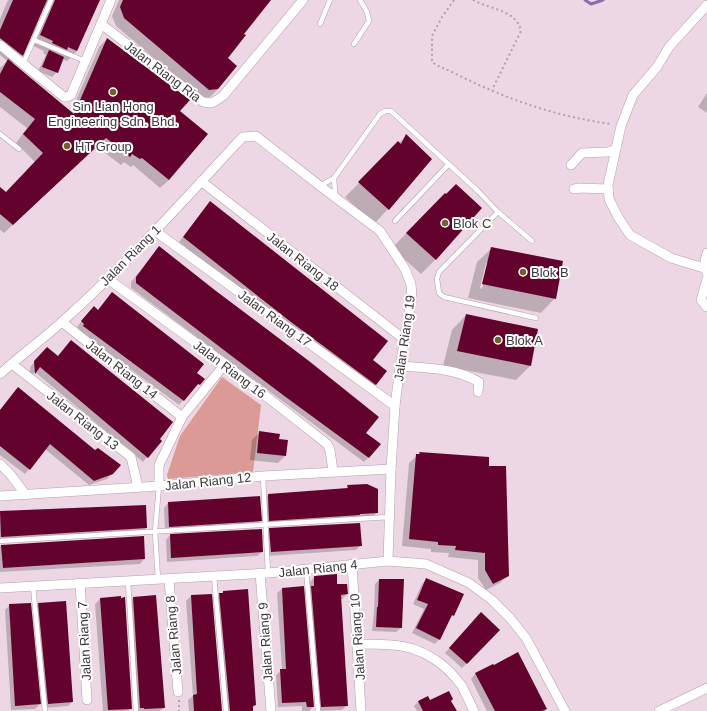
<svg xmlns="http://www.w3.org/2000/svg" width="707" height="711" font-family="Helvetica,sans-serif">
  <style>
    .green { fill: #db9a95 }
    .shadow { fill: #0003; fill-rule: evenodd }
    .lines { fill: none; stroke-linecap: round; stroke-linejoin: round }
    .stream { stroke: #866eac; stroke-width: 3 }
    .building { fill: #64022e }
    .lane-casing { stroke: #b49eab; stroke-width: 5.5 }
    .street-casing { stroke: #b49eab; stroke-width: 10 }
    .path { stroke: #b2a0aa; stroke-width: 2; stroke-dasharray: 2 3; stroke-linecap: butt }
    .lane { stroke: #fff; stroke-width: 4.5 }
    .street { stroke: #fff; stroke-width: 9 }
    .poi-dot { fill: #735e2e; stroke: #fff; stroke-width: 1.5 }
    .labels { text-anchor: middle; stroke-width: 4; stroke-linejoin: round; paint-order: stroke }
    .street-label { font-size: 13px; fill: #40373c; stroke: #fff }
    .poi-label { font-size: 13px; fill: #40373c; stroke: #fff; text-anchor: start }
  </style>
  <rect width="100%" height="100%" fill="#edd7e4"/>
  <path class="green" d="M222,377L261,405L253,472L168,479L167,475L180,436Z"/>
  <g class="shadow">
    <path d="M8,0H99L77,51L67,61L62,59L57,72L52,77L38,71L46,55L43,53L44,51L31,45L45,12V8L43,7L22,55L12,64L71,112L99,47L107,39L179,111L169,180L160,188L133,165L131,167L124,162L121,165L96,146L4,233L0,230V188L6,193L35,162L16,143L27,128L0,107V68L7,61L0,55V19Z"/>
    <path d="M119,0H269L243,34L226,59L218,89L210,97H200L116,26L112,16Z"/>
    <path d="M707,93V113L698,107Z"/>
    <path d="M406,136L388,209L374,224L345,197Z"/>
    <path d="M445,194L480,208L435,260L421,274L392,248Z"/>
    <path d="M206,207L371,360L376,384L371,389L286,327L179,242Z"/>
    <path d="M159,248L365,433L369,457L364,462L131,288V282Z"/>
    <path d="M492,248L555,298L541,313L468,298L477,262ZM486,263H488L482,289L480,288Z"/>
    <path d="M89,312L196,373L203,379L179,405L79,331V329L77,327Z"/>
    <path d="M466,315L530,366L516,380L443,366L452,330Z"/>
    <path d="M47,348L147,457L143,462L35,372L30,377V367Z"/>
    <path d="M18,389L112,474L107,479L89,485L45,449L25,474L0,455V410Z"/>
    <path d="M260,432L278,440L285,456L278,463L250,460L252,440Z"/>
    <path d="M420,453L488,467L508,575L500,583L486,590L478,578V560L448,557L449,553L431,552V549L402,546L409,463Z"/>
    <path d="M348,486L377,512L373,517L265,525L264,500L268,495L345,489Z"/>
    <path d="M168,503L261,521L256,525L165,531L164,508Z"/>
    <path d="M145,506L146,528L142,532L0,541V512Z"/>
    <path d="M270,529L361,545L356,550L267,556L265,534Z"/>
    <path d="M170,535L262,552L257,556L167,562L166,540Z"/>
    <path d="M143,537L144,559L140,564L0,572V546Z"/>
    <path d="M314,577L336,585L347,594L342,599H340L347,705L342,710L317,711L307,592L310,589V582Z"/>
    <path d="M427,579L453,615L448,620L439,639L435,644L412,633L424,609L413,604L422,584Z"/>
    <path d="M379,580L401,628L396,632L372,631L374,612L375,584Z"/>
    <path d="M303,587L313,707L309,711H302V706L278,707L276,675L282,670L277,593L282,589Z"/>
    <path d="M223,592L255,705L252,708V711H225L215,599Z"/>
    <path d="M211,595L222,711H189L188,700L193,696L186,601L191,596Z"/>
    <path d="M120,597L131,708L128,711H103L95,604L100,599Z"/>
    <path d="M133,598L164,707L160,711H135L128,603Z"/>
    <path d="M39,604L72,702L68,706L44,708L34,608Z"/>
    <path d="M10,605L40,704L35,709L11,710L5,610Z"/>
    <path d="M476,618L499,630L462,668L445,653Z"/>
    <path d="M492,665L528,675L546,711H487L471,679L475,674Z"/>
    <path d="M419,701H450L453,711H417L414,706Z"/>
  </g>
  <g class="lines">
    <path class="stream" d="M585,0L591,4L603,0"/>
  </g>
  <g class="building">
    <path d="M13,0H47L23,56L0,38V30Z"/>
    <path d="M55,0H100L77,51L68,47L67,50L52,43L53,41L40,35Z"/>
    <path d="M123,0H271L244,34L246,35L228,58L237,66L218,89L209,90L124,18L120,7Z"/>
    <path d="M107,38L190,100L180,111L208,134L169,180L142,158L140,159L132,154L130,157L106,138L13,225L0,214V187L6,192L43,153L23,134L35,119L0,92V74L8,59L74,114Z"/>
    <path d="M49,50L64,57L58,73L42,67Z"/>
    <path d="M406,134L432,159L389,210L358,182L398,141L401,144Z"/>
    <path d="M456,184L482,208L436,260L406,233L445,193L446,194Z"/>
    <path d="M210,201L388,341L373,360L387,371L376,385L291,322L183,237Z"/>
    <path d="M159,246L216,291L309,361L379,417L366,433L381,444L369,458L283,395L136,283V277Z"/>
    <path d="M491,247L563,261L556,299L482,284Z"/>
    <path d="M112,292L204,364L197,373L205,379L200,385L198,384L184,401L83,326L84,324L81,321L94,306L98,310Z"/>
    <path d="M466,314L538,329L531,366L457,351Z"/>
    <path d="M71,340L173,422L160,439L162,441L148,458L40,367L35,374L34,361L47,347L58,356Z"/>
    <path d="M18,387L95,450L98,448L121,465L113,474L94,481L50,444L30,470L0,446V410Z"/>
    <path d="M259,431L280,434L279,439L288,440L286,456L257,453Z"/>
    <path d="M419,452L489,457V466H506L509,576L493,584L485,570V553L455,550L456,546L438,545V542L409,539L416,454H420Z"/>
    <path d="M367,484L378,489V513L360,514V515L269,521L268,494L348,488L347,485Z"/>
    <path d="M260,496L262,521L169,527L168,502Z"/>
    <path d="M146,505L147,528L1,537L0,511Z"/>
    <path d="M360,523L362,546L271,552L269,528Z"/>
    <path d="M262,529L263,552L171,558L170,534Z"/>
    <path d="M144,536L145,559L3,568L1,545Z"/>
    <path d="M337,574V584H347L348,594L341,595L348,706L321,707L311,586H314V576Z"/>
    <path d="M426,578L464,594L454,616L452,615L440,640L416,628L428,604L417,600Z"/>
    <path d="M379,579H404L402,628L376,627L377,607H378Z"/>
    <path d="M304,586L314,707H307L306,702L282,703L280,669H286L282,588Z"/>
    <path d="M248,589L256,705L253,706V711H230L219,593H223V591Z"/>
    <path d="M212,594L222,711H194L193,695L197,694L191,595Z"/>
    <path d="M156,595L165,708L144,709V708H140L133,597Z"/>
    <path d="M121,596V598L125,597L132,709L108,710L100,598Z"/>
    <path d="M66,601L73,702L48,704L38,603Z"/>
    <path d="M31,603L41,704L15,706L9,604Z"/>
    <path d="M481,612L500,630L467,664L449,648Z"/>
    <path d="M518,652L547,709L542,711H495L475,673L493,664L494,665Z"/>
    <path d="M449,691L453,699L451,701L457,711H423L418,701L428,696L430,700Z"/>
  </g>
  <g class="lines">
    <g class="lane-casing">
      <g id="lane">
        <path d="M320,24L330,0"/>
        <path d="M34,40L85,61"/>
        <path d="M354,44L369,21L367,12L360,0"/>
        <path d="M23,64L51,0"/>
        <path d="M0,134L19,149"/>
        <path d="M334,178L335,194L336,196"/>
        <path d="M320,186L334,178L380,114L385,111H391L478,191L498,212L532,241"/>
        <path d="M498,212L439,272L437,279L439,293L444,297L536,318"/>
        <path d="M395,221L448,165"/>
        <path d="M263,476L268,573"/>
        <path d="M0,541L389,517"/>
        <path d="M306,569L318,711"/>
        <path d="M214,576L226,711"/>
        <path d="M158,579L155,532L159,486"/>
        <path d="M128,581L136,711"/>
        <path d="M33,586L45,711"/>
      </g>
    </g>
    <g class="street-casing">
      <g id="street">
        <path d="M707,5L669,47L657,67L633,95L621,126L608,185L609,199L618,217L630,235L671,258L707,269"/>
        <path d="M101,24L203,102L212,103L223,96L303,0"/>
        <path d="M0,45L64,97H67L71,95L111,0"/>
        <path d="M571,165L582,153L608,152L616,149"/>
        <path d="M201,181L405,340"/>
        <path d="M574,189L579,188L608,189"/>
        <path d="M155,231L395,406"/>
        <path d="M707,253L705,261L707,273"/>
        <path d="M108,279L225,364L327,444L330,450L333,471"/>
        <path d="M707,279L701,300L707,307"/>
        <path d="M62,322L182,417"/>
        <path d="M12,364L131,457L138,487"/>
        <path d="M400,366C425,368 457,368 479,382L478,392"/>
        <path d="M0,374C20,356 43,339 63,321C124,266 180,205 236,144L243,137L256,136L320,186L380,231L405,269L411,284L412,297L400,366L395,406L391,469L388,561"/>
        <path d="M0,464L10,474L26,495"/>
        <path d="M159,486V465L182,417L225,364"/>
        <path d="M0,496L159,486L263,476L391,469"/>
        <path d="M352,564L361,711"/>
        <path d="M260,573L271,711"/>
        <path d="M169,579L178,692"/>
        <path d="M80,583L87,700"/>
        <path d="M0,588L268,573L388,561L426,564L469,583L492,600L510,618L526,638L565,711"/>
        <path d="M357,644C390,644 414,643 441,664C449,670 456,678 462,686C466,694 470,703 474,711"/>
        <path d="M659,711L707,688"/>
      </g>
    </g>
    <g class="path">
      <path d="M454,0L442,17L432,36V62C439,67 446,69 454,73C503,98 557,117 612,124"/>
      <path d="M473,0C489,9 517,10 521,31L492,90"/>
      <path d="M179,700V711"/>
    </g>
    <use href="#lane" class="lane"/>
    <use href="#street" class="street"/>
  </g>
  <g class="poi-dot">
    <circle cx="113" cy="92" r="4"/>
    <circle cx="67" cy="146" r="4"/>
    <circle cx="445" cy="223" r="4"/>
    <circle cx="523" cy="272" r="4"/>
    <circle cx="498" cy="340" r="4"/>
  </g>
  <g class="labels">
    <g class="street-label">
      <text transform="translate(163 71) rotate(37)" y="5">Jalan Riang Ria</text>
      <text transform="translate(130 255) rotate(-45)" y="5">Jalan Riang 1</text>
      <text transform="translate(303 261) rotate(38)" y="5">Jalan Riang 18</text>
      <text transform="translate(275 318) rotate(36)" y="5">Jalan Riang 17</text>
      <text transform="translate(404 338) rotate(-82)" y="5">Jalan Riang 19</text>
      <text transform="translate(122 369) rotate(38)" y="5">Jalan Riang 14</text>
      <text transform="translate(230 369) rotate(37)" y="5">Jalan Riang 16</text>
      <text transform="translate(83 420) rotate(38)" y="5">Jalan Riang 13</text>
      <text transform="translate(208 481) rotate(-6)" y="5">Jalan Riang 12</text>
      <text transform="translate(318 568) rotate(-6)" y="5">Jalan Riang 4</text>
      <text transform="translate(173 635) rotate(-95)" y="5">Jalan Riang 8</text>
      <text transform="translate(357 637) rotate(-94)" y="5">Jalan Riang 10</text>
      <text transform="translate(84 641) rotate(-93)" y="5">Jalan Riang 7</text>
      <text transform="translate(265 642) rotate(-94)" y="5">Jalan Riang 9</text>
    </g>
    <g class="poi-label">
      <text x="113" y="111" text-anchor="middle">Sin Lian Hong<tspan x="113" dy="15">Engineering Sdn. Bhd.</tspan></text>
      <text x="75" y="151">HT Group</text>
      <text x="453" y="228">Blok C</text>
      <text x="531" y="277">Blok B</text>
      <text x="506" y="345">Blok A</text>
    </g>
  </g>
</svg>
